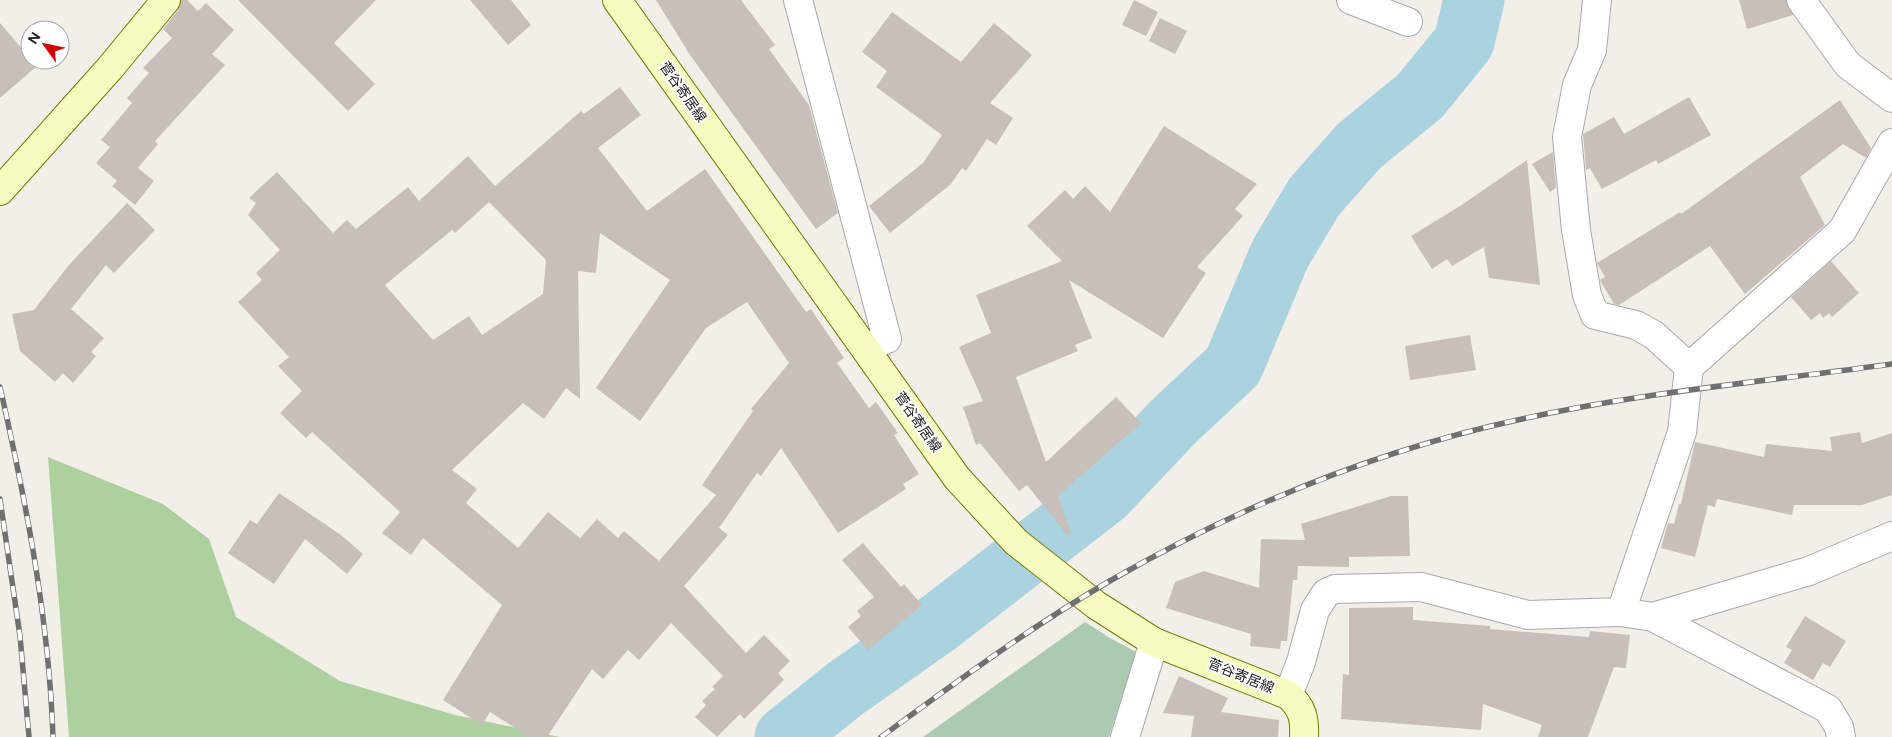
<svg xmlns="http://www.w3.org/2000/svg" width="1892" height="737" viewBox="0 0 1892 737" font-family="Figtree,'Noto Sans JP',sans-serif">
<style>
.forest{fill:#add19e}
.cemetery{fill:#aacbaf}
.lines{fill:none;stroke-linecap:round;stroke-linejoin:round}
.river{stroke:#aad3df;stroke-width:61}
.building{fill:#c7bfb8;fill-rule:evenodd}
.street-casing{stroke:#a9a9a9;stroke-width:30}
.secondary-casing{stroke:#707d05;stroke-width:30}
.street{stroke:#fff;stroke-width:28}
.secondary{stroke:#f7fabf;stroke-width:28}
.rail-casing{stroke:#707070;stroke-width:5.5}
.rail{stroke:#fff;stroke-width:4;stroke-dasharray:11;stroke-linecap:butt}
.labels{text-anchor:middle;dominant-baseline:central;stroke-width:4;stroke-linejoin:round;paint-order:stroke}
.street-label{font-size:14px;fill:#222;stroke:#fff}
</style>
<rect width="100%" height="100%" fill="#f2efe9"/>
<path class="forest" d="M 48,457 L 163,504 L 209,539 L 236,617 L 340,681 L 455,715 L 560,737 L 69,737 Z"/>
<path class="cemetery" d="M 1085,622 L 1110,638 L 1136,652 L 1109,737 L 923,737 Z"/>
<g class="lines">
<path class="river" d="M 785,737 L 845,689 L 940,622 L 1104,495 L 1174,421 L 1233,366 L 1280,254 L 1314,197 L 1359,146 L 1420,96 L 1464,42 L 1474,0"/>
</g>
<path class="building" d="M 181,0 L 187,0 L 198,11 L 206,3 L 234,30 L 212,54 L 225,65 L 155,141 L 158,144 L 138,168 L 154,181 L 135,205 L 112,186 L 117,181 L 96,163 L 110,147 L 101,140 L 132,103 L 127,98 L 149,73 L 143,68 L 172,38 L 163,29 L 178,10 Z
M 238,0 L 376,0 L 334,43 L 375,84 L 348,111 Z
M 470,0 L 511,0 L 531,25 L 508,45 Z
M 656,0 L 741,0 L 775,45 L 769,49 L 809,105 L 838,213 L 816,229 L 690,55 Z
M 1134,0 L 1158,12 L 1146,36 L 1122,25 Z
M 1739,0 L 1786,0 L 1793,15 L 1747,29 Z
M 892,12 L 961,62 L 994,23 L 1032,55 L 990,103 L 1013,118 L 996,145 L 987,139 L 966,171 L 962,168 L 951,184 L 890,233 L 869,206 L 923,163 L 942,135 L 876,87 L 887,71 L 862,52 Z
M 1160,18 L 1187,31 L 1175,54 L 1149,41 Z
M 0,23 L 37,66 L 0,98 Z
M 620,87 L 641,115 L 598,148 L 647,211 L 705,169 L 806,312 L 811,309 L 844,358 L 837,363 L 869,408 L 876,402 L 898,433 L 894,435 L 919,474 L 903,484 L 906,489 L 838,533 L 781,448 L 761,476 L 757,473 L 719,528 L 728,535 L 684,586 L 746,653 L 764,635 L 790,661 L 778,673 L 784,680 L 744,719 L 740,714 L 717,737 L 695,717 L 706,705 L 702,701 L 715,689 L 712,687 L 723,676 L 671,623 L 639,660 L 628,650 L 603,679 L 592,669 L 547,737 L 529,737 L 490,712 L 482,725 L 443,700 L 502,605 L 423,538 L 411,555 L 382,533 L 400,512 L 312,432 L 306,438 L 280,413 L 302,391 L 278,366 L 289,357 L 238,302 L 262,280 L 256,273 L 280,250 L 248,215 L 256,203 L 249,198 L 277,172 L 333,233 L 347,220 L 356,229 L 408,187 L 419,201 L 468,156 L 495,186 L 581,111 L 584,114 ZM 489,202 L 546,260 L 543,294 L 482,335 L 469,316 L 433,340 L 385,285 L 452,230 L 455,233 ZM 600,233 L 670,280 L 596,388 L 640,421 L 706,328 L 747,302 L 789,363 L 751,409 L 753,411 L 702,485 L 716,495 L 659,561 L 624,531 L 618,538 L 597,519 L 580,538 L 548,512 L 518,548 L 466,503 L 477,489 L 452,470 L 523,403 L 544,419 L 566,388 L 580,399 L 578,271 L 596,273 Z
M 1689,97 L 1711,135 L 1658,164 L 1656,160 L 1602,189 L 1590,168 L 1586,170 L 1583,134 L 1614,117 L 1624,134 Z
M 1840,100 L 1871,148 L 1866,158 L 1843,144 L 1800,177 L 1825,225 L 1745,294 L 1710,246 L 1619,305 L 1614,304 L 1601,282 L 1600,280 L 1605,277 L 1597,263 L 1680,212 L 1681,214 Z
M 1164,126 L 1257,184 L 1235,209 L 1243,216 L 1197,267 L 1206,273 L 1163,338 L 1069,280 L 1092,338 L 1075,345 L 1078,351 L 1016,377 L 1046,462 L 1116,397 L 1141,423 L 1058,496 L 1071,534 L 1068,536 L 1027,485 L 1019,491 L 980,443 L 976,445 L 963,407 L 983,401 L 959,347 L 991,333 L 976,295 L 1062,261 L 1027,226 L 1065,190 L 1073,199 L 1085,186 L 1110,212 Z
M 1553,152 L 1556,188 L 1550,192 L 1532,164 Z
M 1527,160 L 1540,285 L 1489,278 L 1484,247 L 1452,266 L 1447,259 L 1432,269 L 1411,236 L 1460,206 Z
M 127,203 L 155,230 L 114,273 L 106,265 L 71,309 L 104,338 L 91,352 L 96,356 L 73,383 L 63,373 L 55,382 L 20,351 L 12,314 L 34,310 L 68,266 Z
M 1831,261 L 1859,293 L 1832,317 L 1829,313 L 1823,318 L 1820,313 L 1811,320 L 1791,297 Z
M 1470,335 L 1476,370 L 1410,380 L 1405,346 Z
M 1860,432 L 1862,443 L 1892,433 L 1892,495 L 1862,505 L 1794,505 L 1792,515 L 1717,499 L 1715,507 L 1708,505 L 1695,557 L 1661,548 L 1668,523 L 1674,524 L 1679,504 L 1681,504 L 1695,442 L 1764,457 L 1766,444 L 1832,451 L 1830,437 Z
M 279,493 L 341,535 L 363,554 L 347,574 L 305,539 L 274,584 L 228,553 L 250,520 L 257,524 Z
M 1391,496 L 1408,496 L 1410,556 L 1349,557 L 1349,567 L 1298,566 L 1297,580 L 1293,580 L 1287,641 L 1281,641 L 1280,649 L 1250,646 L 1251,634 L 1166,608 L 1175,582 L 1204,571 L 1259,588 L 1261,539 L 1305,540 L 1301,524 Z
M 863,543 L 901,587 L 904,584 L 922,605 L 868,650 L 848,627 L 861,616 L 857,611 L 874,597 L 842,560 Z
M 1413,607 L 1413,620 L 1490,626 L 1490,629 L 1589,637 L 1590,631 L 1630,635 L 1626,668 L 1614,667 L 1588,737 L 1538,737 L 1542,725 L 1483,704 L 1481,730 L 1341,719 L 1343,674 L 1349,675 L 1349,608 Z
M 1805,616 L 1846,641 L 1830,667 L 1823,663 L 1813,680 L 1784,663 L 1792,650 L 1786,647 Z
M 1179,676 L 1228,698 L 1221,712 L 1279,720 L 1278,737 L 1191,737 L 1194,716 L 1163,713 Z"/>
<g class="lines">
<defs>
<path id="street" d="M 798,0 L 887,339 L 866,348
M 1351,0 L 1408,22
M 1597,0 L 1592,50 L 1577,85 L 1567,137 L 1576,230 L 1587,295 L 1595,315 L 1636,325 L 1654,335 L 1689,367
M 1801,0 L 1848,65 L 1892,98
M 1621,612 L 1682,432 L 1689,367 L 1842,231 L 1892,143
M 1653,617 L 1809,571 L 1892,536
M 1288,695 L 1301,662 L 1315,610 L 1326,593 L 1335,589 L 1421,587 L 1528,615 L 1621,612 L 1653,617 L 1828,709 L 1839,727 L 1841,737
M 1125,737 L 1154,642"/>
<path id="secondary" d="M 617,0 L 957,478 L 1016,542 L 1096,605 L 1154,642 L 1288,695 C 1302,707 1305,718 1304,737
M 0,191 L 110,68 L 166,0"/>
</defs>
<use href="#street" class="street-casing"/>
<use href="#secondary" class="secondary-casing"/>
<use href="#street" class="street"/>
<use href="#secondary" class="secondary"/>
<defs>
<path id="rail" d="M 0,387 C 26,502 49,619 53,737
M 0,499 L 20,636 L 29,737
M 881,737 C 955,683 1029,628 1108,582 C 1236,508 1377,450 1522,419 C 1643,392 1769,381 1892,364"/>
</defs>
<use href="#rail" class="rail-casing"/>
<use href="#rail" class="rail"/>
</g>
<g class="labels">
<g class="street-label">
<text transform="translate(683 92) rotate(55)">菅谷寄居線</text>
<text transform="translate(918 422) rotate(55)">菅谷寄居線</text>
<text transform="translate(1241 676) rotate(22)">菅谷寄居線</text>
</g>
</g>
<g transform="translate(45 45) rotate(303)"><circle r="24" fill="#ffffff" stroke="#a7a7a7"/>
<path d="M0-4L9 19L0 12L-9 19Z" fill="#d40000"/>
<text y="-8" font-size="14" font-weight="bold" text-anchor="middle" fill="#222222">N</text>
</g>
</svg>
